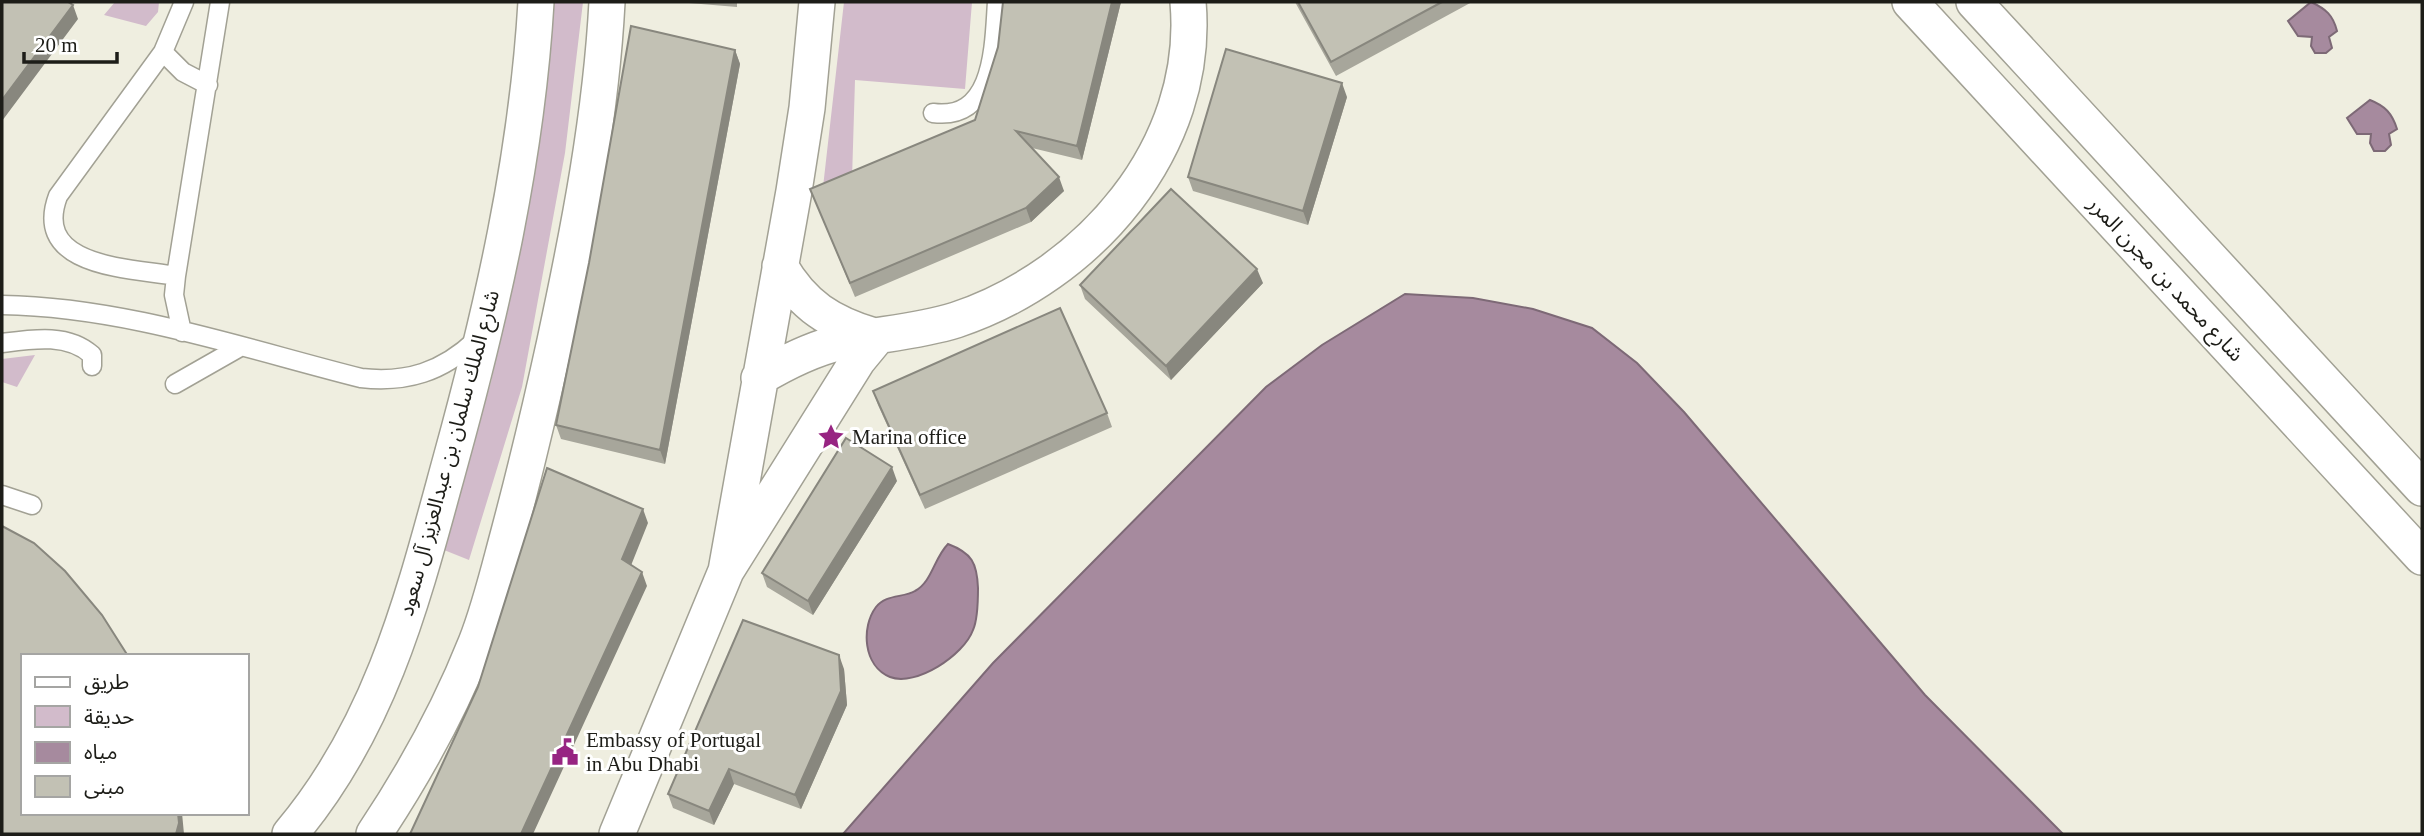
<svg xmlns="http://www.w3.org/2000/svg" width="2424" height="836" viewBox="0 0 2424 836" font-family="'Times New Roman','Noto Sans Arabic',serif">
<style>
.green{fill:#d2bbcb}
.water{fill:#a68a9e;stroke:#7d6976;stroke-width:2}
.lines{fill:none;stroke-linecap:round;stroke-linejoin:round}
.service-casing{stroke:#a2a194;stroke-width:21}
.minor-casing{stroke:#a2a194;stroke-width:38}
.service{stroke:#fff;stroke-width:18}
.minor{stroke:#fff;stroke-width:35}
.wall{fill:#a7a69b}
.shaded-wall{fill:#88877e}
.building{fill:#c2c1b4;stroke:#88877e;stroke-width:2}
.labels{text-anchor:middle;dominant-baseline:central;stroke-width:6;stroke-linejoin:round;paint-order:stroke}
.street-label{font-size:21px;fill:#1d1d18;stroke:#fff}
.poi-label{font-size:21px;fill:#1d1d18;stroke:#fff;text-anchor:start}
</style>
<rect width="100%" height="100%" fill="#efeee0"/>
<path class="green" d="M 115,2 L 159,2 L 158,12 L 146,26 L 104,15 Z
M 547,2 L 583,2 L 565,153 L 522,387 L 469,560 L 439,548 L 491,382 L 514,275 Z
M 844,2 L 972,2 L 965,89 L 855,80 L 852,179 L 823,187 Z
M 35,355 L 17,387 L 2,382 L 2,359 Z"/>
<path class="water" d="M 2311,2 C 2326,9 2333,15 2337,31 L 2329,37 L 2332,48 L 2326,53 L 2315,53 L 2311,46 L 2312,37 L 2298,36 L 2288,21 Z
M 2370,100 C 2385,106 2392,113 2397,129 L 2389,134 L 2391,145 L 2385,151 L 2374,151 L 2370,143 L 2371,134 L 2357,134 L 2347,118 Z
M 1405,294 L 1473,298 L 1533,309 L 1592,328 L 1637,363 L 1684,412 L 1925,695 L 2063,834 L 843,834 L 993,663 L 1266,387 L 1322,345 Z
M 948,544 C 972,553 977,563 978,588 C 978,600 978,619 973,630 C 964,655 916,687 890,677 C 863,666 861,627 876,607 C 886,594 903,598 915,591 C 932,582 934,558 948,544 Z"/>
<g class="lines">
<defs>
<path id="service" d="M 163,52 L 183,72 L 208,85
M 933,113 C 995,121 994,45 997,2
M 176,276 C 131,268 31,268 58,196 L 163,52 L 184,2
M 2,305 C 125,307 242,348 361,378 C 407,383 442,372 476,340
M 182,332 L 174,295 L 176,276 L 220,2
M 2,343 C 32,339 68,333 92,355 L 92,366
M 175,384 L 240,347
M 2,495 L 32,505"/>
<path id="minor" d="M 1910,2 L 2422,557
M 1974,2 L 2422,488
M 780,266 C 803,306 831,323 874,336
M 759,378 C 784,363 812,349 841,342 C 879,334 918,332 956,320 C 1088,276 1201,148 1188,2
M 726,571 L 794,191 L 807,108 L 817,2
M 290,834 C 383,724 414,594 451,459 C 492,310 527,157 536,2
M 374,834 C 414,774 449,711 476,643 C 490,608 499,569 509,532 C 526,468 541,405 555,341 C 579,229 601,116 607,2
M 617,834 L 726,571 L 858,360 L 877,337"/>
</defs>
<use href="#service" class="service-casing"/>
<use href="#minor" class="minor-casing"/>
<use href="#service" class="service"/>
<use href="#minor" class="minor"/>
</g>
<path class="wall" d="M 677,2 L 737,2 L 737,7 Z
M 1121,2 L 1082,160 L 1032,148 L 1064,191 L 1031,222 L 855,297 L 810,189 L 975,120 Z
M 1295,2 L 1472,2 L 1336,76 Z
M 735,50 L 740,64 L 665,464 L 561,439 L 556,425 Z
M 1347,97 L 1308,225 L 1193,191 L 1188,177 Z
M 1263,283 L 1171,380 L 1085,299 L 1080,285 Z
M 873,391 L 1107,413 L 1112,427 L 925,509 L 878,405 Z
M 897,481 L 813,615 L 767,587 L 762,573 Z
M 844,669 L 847,705 L 801,809 L 734,784 L 714,825 L 673,808 L 668,794 Z"/>
<path class="shaded-wall" d="M 1112,2 L 1121,2 L 1082,160 L 1077,146 Z
M 73,5 L 78,19 L 2,121 L 2,100 Z
M 735,50 L 740,64 L 665,464 L 660,450 Z
M 1342,83 L 1347,97 L 1308,225 L 1303,211 Z
M 1059,177 L 1064,191 L 1031,222 L 1026,208 Z
M 1257,269 L 1263,283 L 1171,380 L 1166,366 Z
M 892,467 L 897,481 L 813,615 L 808,601 Z
M 643,509 L 648,523 L 628,573 L 622,559 Z
M 642,572 L 647,586 L 533,834 L 521,834 Z
M 839,655 L 844,669 L 847,705 L 801,809 L 795,795 Z
M 729,769 L 734,784 L 714,825 L 709,811 Z
M 178,813 L 182,813 L 184,834 L 176,834 Z"/>
<path class="building" d="M 2,2 L 68,2 L 73,5 L 2,100 Z
M 1003,2 L 1112,2 L 1077,146 L 1016,131 L 1059,177 L 1026,208 L 850,283 L 810,189 L 975,120 L 998,47 Z
M 1298,2 L 1442,2 L 1331,62 Z
M 631,26 L 735,50 L 660,450 L 556,425 L 589,263 Z
M 1226,49 L 1342,83 L 1303,211 L 1188,177 Z
M 1171,189 L 1257,269 L 1166,366 L 1080,285 Z
M 1060,308 L 1107,413 L 920,495 L 873,391 Z
M 846,438 L 892,467 L 808,601 L 762,573 Z
M 547,468 L 643,509 L 622,559 L 642,572 L 521,834 L 410,834 L 478,687 Z
M 2,526 L 34,543 L 65,571 L 102,615 L 128,656 L 23,656 L 23,813 L 178,813 L 179,823 L 176,834 L 2,834 Z
M 743,620 L 839,655 L 841,691 L 795,795 L 729,769 L 709,811 L 668,794 Z"/>
<defs>
<symbol id="sight-bare" viewBox="-9 -9 18 18"><path d="M0-6L1.8-2.2L6-1.7L2.9 1.2L3.7 5.4L0 3.3L-3.7 5.4L-2.9 1.2L-6-1.7L-1.8-2.2Z" fill="#972482" stroke="#fff" stroke-width="2.5" paint-order="stroke"/></symbol>
<symbol id="civic-bare" viewBox="-9 -9 18 18"><path d="M-.6-6.5H3V-4.5H.6V-3L4-1V1h2V6H-6V1h2V-1L-.6-3ZM-1.2 2.5V6h2.4V2.5Z" fill="#972482" stroke="#fff" stroke-width="2.5" paint-order="stroke"/></symbol>
</defs>
<g fill-rule="evenodd">
<use href="#sight-bare" x="812" y="418" width="38" height="38"/>
<use href="#civic-bare" x="546" y="733" width="38" height="38"/>
</g>
<g class="labels">
<g class="street-label">
<text transform="translate(2166 279) rotate(47)">شارع محمد بن مجرن المرر</text>
<text transform="translate(449 453) rotate(-75)">شارع الملك سلمان بن عبدالعزيز آل سعود</text>
</g>
<g class="poi-label">
<text x="852" y="437">Marina office</text>
<text x="586" y="740">Embassy of Portugal<tspan x="586" dy="24">in Abu Dhabi</tspan></text>
</g>
</g>
<rect width="2424" height="836" fill="none" stroke="#1d1d18" stroke-width="7"/>
<rect x="21" y="654" width="228" height="161" fill="#ffffff" stroke="#a5a5a3" stroke-width="2"/>
<rect x="35" y="677" width="35" height="10" fill="#ffffff" stroke="#a5a5a3" stroke-width="2"/>
<text x="84" y="689" font-size="21" fill="#1d1d18">طريق</text>
<rect x="35" y="706" width="35" height="21" fill="#d2bbcb" stroke="#a5a5a3" stroke-width="2"/>
<text x="84" y="724" font-size="21" fill="#1d1d18">حديقة</text>
<rect x="35" y="742" width="35" height="21" fill="#a68a9e" stroke="#a5a5a3" stroke-width="2"/>
<text x="84" y="759" font-size="21" fill="#1d1d18">مياه</text>
<rect x="35" y="776" width="35" height="21" fill="#c2c1b4" stroke="#a5a5a3" stroke-width="2"/>
<text x="84" y="794" font-size="21" fill="#1d1d18">مبنى</text>
<path d="M24 52v10h93v-10" fill="none" stroke="#1d1d18" stroke-width="3.5"/>
<text x="35" y="52" font-size="21" fill="#1d1d18" stroke="#ffffff" stroke-width="5" paint-order="stroke">20 m</text>
</svg>
